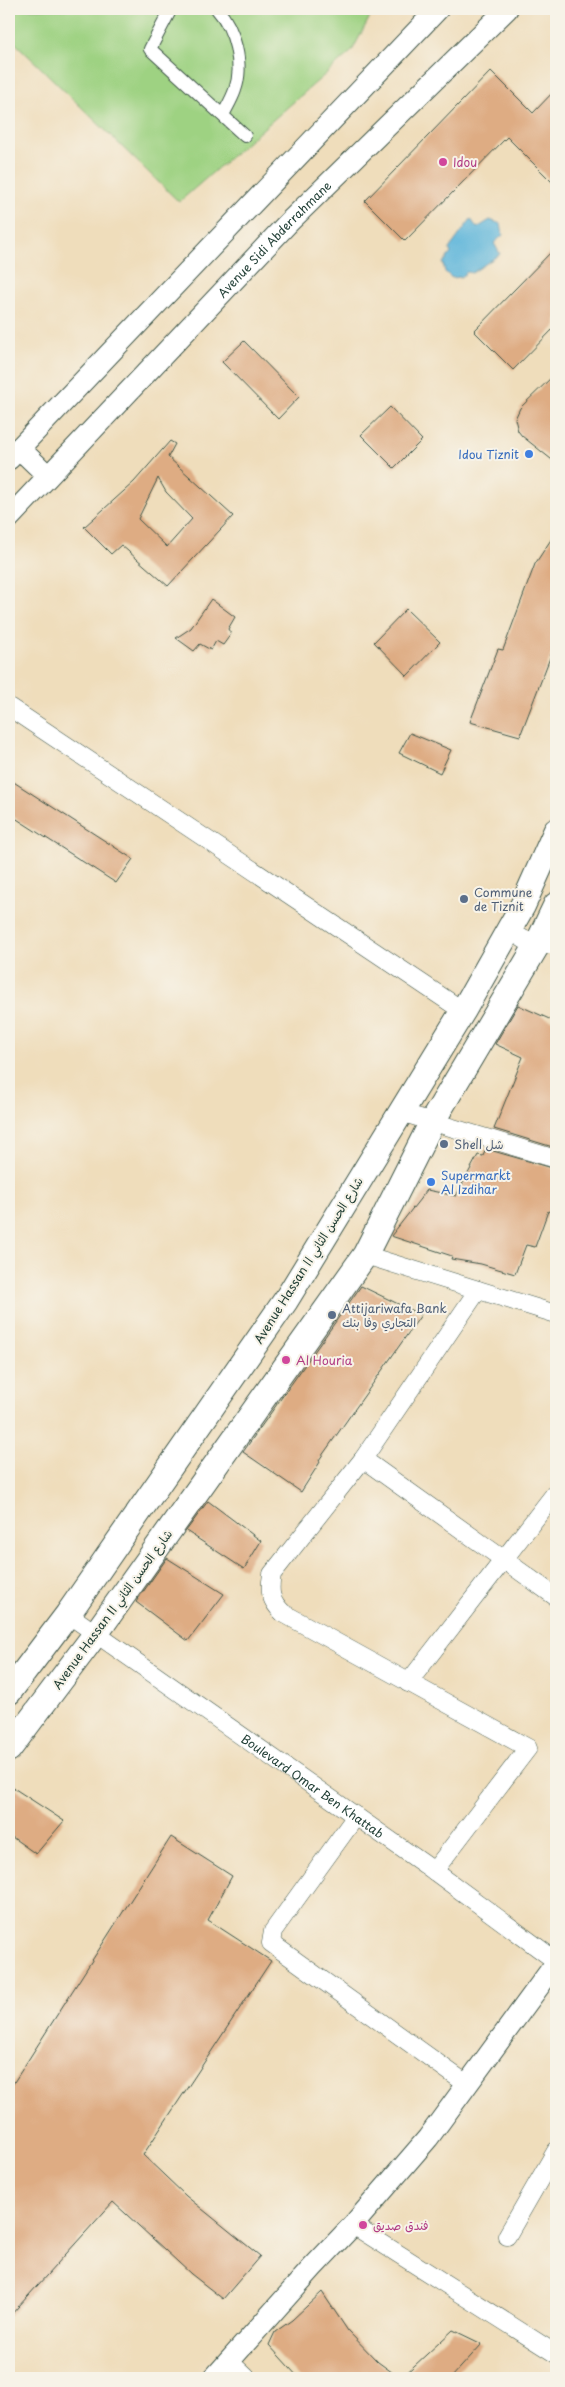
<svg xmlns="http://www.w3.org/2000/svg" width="565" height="2387" viewBox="0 0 565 2387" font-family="'Playpen Sans','Playpen Sans Arabic',sans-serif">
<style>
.green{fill:#9ed282;stroke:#5e885b}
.water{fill:#5db5da;stroke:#3e7987}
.building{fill:#deac83;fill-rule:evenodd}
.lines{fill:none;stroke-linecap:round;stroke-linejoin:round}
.pedestrian-casing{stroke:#3e5548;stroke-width:14}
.minor-casing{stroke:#3e5548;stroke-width:19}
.tertiary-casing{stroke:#3e5548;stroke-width:23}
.secondary-casing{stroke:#3e5548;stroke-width:27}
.pedestrian{stroke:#fff;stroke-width:12}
.minor{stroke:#fff;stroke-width:18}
.tertiary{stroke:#fff;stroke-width:21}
.secondary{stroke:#fff;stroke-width:25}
.hotel-dot{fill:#d1479c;stroke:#f7f3e8;stroke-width:2}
.shop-dot{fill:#3f7fe0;stroke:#f7f3e8;stroke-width:2}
.service-dot{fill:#5c6f8a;stroke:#f7f3e8;stroke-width:2}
.labels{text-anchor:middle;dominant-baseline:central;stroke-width:4;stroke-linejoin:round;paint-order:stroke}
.hotel-label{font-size:12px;fill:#b23c85;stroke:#f7f3e8;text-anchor:start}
.street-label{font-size:12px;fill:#1f3d34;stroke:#f7f3e8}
.shop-label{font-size:12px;fill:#366cbe;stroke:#f7f3e8;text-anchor:end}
.service-label{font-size:12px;fill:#4e5e75;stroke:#f7f3e8;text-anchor:start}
</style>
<rect width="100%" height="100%" fill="#f7f3e8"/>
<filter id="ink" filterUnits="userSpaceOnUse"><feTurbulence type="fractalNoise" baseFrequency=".02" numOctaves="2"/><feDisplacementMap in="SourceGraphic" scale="10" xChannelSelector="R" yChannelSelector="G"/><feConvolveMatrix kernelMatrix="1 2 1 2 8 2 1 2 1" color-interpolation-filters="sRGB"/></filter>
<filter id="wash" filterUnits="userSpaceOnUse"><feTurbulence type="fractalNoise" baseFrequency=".0096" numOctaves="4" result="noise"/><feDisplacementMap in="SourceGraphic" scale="20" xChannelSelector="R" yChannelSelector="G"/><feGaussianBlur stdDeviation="1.12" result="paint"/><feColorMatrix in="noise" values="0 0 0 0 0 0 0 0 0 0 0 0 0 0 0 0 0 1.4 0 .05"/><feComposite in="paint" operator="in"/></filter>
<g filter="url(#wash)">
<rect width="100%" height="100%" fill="#efddbb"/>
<path class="green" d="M 9,9 L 374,9 L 352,51 L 179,202 L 9,37 Z"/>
<path class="water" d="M 471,219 L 477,228 L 490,220 L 501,224 L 503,235 L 494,243 L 500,254 L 472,273 L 467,272 L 461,277 L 452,278 L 445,272 L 443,263 L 451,253 L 449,249 Z"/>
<g id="blocks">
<path class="building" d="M 491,71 L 533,113 L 556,89 L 556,186 L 507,137 L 405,241 L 365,201 Z
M 556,247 L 556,326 L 513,370 L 474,331 Z
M 244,341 L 299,397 L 278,419 L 222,362 Z
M 556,373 L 556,463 L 522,436 L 518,431 L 515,419 L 520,408 Z
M 390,407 L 422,440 L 394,468 L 361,435 Z
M 170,441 L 175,444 L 168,457 L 233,516 L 168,586 L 121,545 L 111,554 L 84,527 L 134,482 ZM 158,478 L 166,492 L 192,519 L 167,547 L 138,519 Z
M 556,532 L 556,642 L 520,736 L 470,722 L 498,649 L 503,650 L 535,564 Z
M 211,599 L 235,617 L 228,629 L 231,634 L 223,645 L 216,641 L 211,650 L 200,644 L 194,651 L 176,638 L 191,628 Z
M 406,609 L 440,642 L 407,676 L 374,642 Z
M 410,733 L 451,750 L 440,773 L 399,753 Z
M 9,779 L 133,859 L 116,883 L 9,814 Z
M 518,1005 L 556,1022 L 556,1148 L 494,1129 L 523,1057 L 495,1044 Z
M 486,1149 L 556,1169 L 556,1214 L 548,1211 L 535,1247 L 526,1245 L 515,1274 L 481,1264 L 451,1259 L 452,1256 L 391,1236 L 427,1190 L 456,1196 L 478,1155 L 483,1156 Z
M 361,1286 L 421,1315 L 319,1460 L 320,1462 L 301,1492 L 243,1452 Z
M 208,1501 L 261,1541 L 244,1569 L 186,1531 Z
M 167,1558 L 224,1594 L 188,1641 L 136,1602 Z
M 9,1785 L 64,1821 L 36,1854 L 9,1835 Z
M 171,1837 L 232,1876 L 208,1920 L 271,1961 L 143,2155 L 186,2196 L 260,2256 L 223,2299 L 191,2274 L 113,2202 L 9,2317 L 9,2090 Z
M 322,2292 L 348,2331 L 378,2362 L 400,2378 L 299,2378 L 269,2345 L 275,2332 L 292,2320 Z
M 453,2330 L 482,2344 L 451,2378 L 401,2378 Z"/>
</g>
</g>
<g filter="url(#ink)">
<use href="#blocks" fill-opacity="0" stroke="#3e5548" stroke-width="1"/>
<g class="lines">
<defs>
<path id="pedestrian" d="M 171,9 L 150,49 L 245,136
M 217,9 C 235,29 244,65 235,90 C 232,99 227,107 223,115"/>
<g id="minor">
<path d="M 9,707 L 463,1011"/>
<path d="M 509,930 L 536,947 L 556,943"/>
<path d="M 400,1112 L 556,1159"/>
<path d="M 365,1255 L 556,1314"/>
<path d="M 363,1459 L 556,1597"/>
<path id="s1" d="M 68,1614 L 434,1871 L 556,1961"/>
<path d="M 408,1683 L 556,1492"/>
<path d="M 356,1816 L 273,1931 L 271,1943 L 468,2085"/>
<path d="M 434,1871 L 528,1748 L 283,1613 C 270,1600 269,1592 272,1574 L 363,1459 L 478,1290"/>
<path d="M 353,2225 L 556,2354"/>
<path d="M 507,2236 L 556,2151"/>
<path d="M 230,2362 L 247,2378"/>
</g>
<g id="tertiary">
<path d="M 19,448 L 48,476"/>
<path d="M 9,459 L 438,9"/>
<path id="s2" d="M 9,518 L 289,222 L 507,9"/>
<path d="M 214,2378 L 313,2267 L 353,2225 L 428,2138 L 556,1963"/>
</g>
<path id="secondary" d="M 9,1692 L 68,1614 L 286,1300 L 463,1011 L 523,905 L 556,831
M 9,1749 L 97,1632 L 365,1255 L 432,1122 L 536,947 L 556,905"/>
</defs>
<use href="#pedestrian" class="pedestrian-casing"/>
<use href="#minor" class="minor-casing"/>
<use href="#tertiary" class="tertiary-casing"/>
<use href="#secondary" class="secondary-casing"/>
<use href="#pedestrian" class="pedestrian"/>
<use href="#minor" class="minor"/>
<use href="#tertiary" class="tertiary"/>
<use href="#secondary" class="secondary"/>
</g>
</g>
<g class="hotel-dot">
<circle cx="443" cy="162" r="5"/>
<circle cx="286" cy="1360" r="5"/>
<circle cx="363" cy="2225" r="5"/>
</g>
<g class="shop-dot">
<circle cx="529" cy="454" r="5"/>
<circle cx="431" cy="1182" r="5"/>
</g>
<g class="service-dot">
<circle cx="464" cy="899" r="5"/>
<circle cx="444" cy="1144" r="5"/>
<circle cx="332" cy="1315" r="5"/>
</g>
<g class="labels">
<g class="hotel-label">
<text x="453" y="162">Idou</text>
<text x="296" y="1360">Al Houria</text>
<text x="373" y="2225">فندق صديق</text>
</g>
<g class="street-label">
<text stroke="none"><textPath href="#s2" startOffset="385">Avenue Sidi Abderrahmane</textPath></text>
<text transform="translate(308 1260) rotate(-58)">Avenue Hassan II شارع الحسن الثاني</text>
<text transform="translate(112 1609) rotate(-54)">Avenue Hassan II شارع الحسن الثاني</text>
<text stroke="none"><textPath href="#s1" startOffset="299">Boulevard Omar Ben Khattab</textPath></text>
</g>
<g class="shop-label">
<text x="519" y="454">Idou Tiznit</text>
<text x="441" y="1175" text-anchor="start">Supermarkt<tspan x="441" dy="14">Al Izdihar</tspan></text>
</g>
<g class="service-label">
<text x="474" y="892">Commune<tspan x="474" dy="14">de Tiznit</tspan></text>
<text x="454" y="1144">Shell شل</text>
<text x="342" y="1308">Attijariwafa Bank<tspan x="342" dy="14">التجاري وفا بنك</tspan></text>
</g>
</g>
<rect width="565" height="2387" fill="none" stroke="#f7f3e8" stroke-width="30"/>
</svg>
